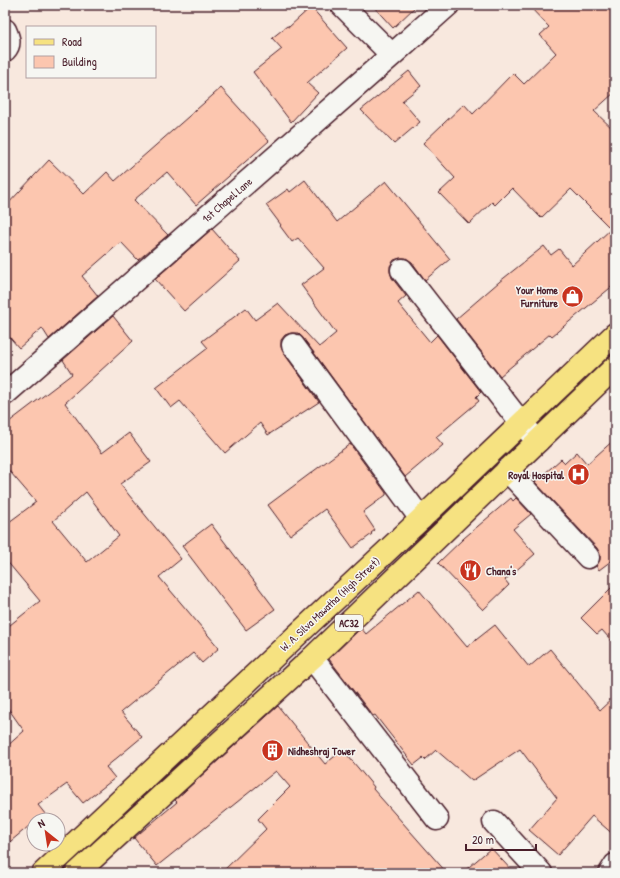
<svg xmlns="http://www.w3.org/2000/svg" width="620" height="878" viewBox="0 0 620 878" font-family="'Patrick Hand',sans-serif">
<style>
.building{fill:#fcc6af;stroke:#4a1f2b;fill-rule:evenodd}
.lines{fill:none;stroke-linecap:round;stroke-linejoin:round}
.minor-casing{stroke:#4a1f2b;stroke-width:25}
.primary-casing{stroke:#4a1f2b;stroke-width:25}
.minor{stroke:#f6f6f2;stroke-width:22}
.primary{stroke:#f6e281;stroke-width:22}
.labels{text-anchor:middle;dominant-baseline:central;stroke-width:3;stroke-linejoin:round;paint-order:stroke}
.shield{fill:#f6f6f2;stroke:#7e6067;stroke-width:1}
.shield-label{font-size:10px;font-weight:bold;fill:#4a1f2b}
.street-label{font-size:11px;fill:#4a1f2b;stroke:#f6f6f2}
.poi-label{font-size:11px;font-weight:bold;fill:#4a1f2b;stroke:#f6f6f2;text-anchor:end}
</style>
<rect width="100%" height="100%" fill="#f8e8de"/>
<filter id="ink" filterUnits="userSpaceOnUse"><feTurbulence type="fractalNoise" baseFrequency=".025" numOctaves="2"/><feDisplacementMap in="SourceGraphic" scale="8" xChannelSelector="R" yChannelSelector="G"/><feConvolveMatrix kernelMatrix="1 2 1 2 8 2 1 2 1" color-interpolation-filters="sRGB"/></filter>
<g filter="url(#ink)">
<path class="building" d="M 372,5 L 417,5 L 393,28 Z
M 528,5 L 615,5 L 615,92 L 594,111 L 615,131 L 615,284 L 552,336 L 550,334 L 500,376 L 456,319 L 499,282 L 544,246 L 551,255 L 559,249 L 572,265 L 611,229 L 571,189 L 541,218 L 512,188 L 495,205 L 492,202 L 469,224 L 439,193 L 455,178 L 423,143 L 464,104 L 473,114 L 513,73 L 524,84 L 556,53 L 540,35 L 549,27 Z
M 311,7 L 347,48 L 307,83 L 318,93 L 291,122 L 253,72 L 282,49 L 272,38 L 287,26 L 289,27 Z
M 409,71 L 421,86 L 402,101 L 420,122 L 394,144 L 361,110 Z
M 221,88 L 269,141 L 196,205 L 167,172 L 134,200 L 168,235 L 138,260 L 121,242 L 82,276 L 98,296 L 49,339 L 42,328 L 19,348 L 5,332 L 5,207 L 49,160 L 84,194 L 107,172 L 115,181 Z
M 305,180 L 337,222 L 386,181 L 450,259 L 425,280 L 412,262 L 406,258 L 400,258 L 394,260 L 390,266 L 390,272 L 392,278 L 406,296 L 398,303 L 430,342 L 437,335 L 481,392 L 476,397 L 479,401 L 436,437 L 443,445 L 405,477 L 303,338 L 298,333 L 291,333 L 285,335 L 281,340 L 281,347 L 283,352 L 319,402 L 268,435 L 260,423 L 225,453 L 180,401 L 171,408 L 156,388 L 208,348 L 202,341 L 246,308 L 255,320 L 278,303 L 319,347 L 336,333 L 301,285 L 324,268 L 298,238 L 292,242 L 280,226 L 281,225 L 266,205 L 288,189 L 290,192 Z
M 212,229 L 240,261 L 184,311 L 155,279 Z
M 113,316 L 133,341 L 65,403 L 102,453 L 129,433 L 151,462 L 120,484 L 181,559 L 159,577 L 219,648 L 202,663 L 193,653 L 121,712 L 142,737 L 106,767 L 115,778 L 83,803 L 67,784 L 38,805 L 46,815 L 40,820 L 34,820 L 34,825 L 31,828 L 29,826 L 5,846 L 5,748 L 24,731 L 5,704 L 5,629 L 40,601 L 5,559 L 5,525 L 36,502 L 5,466 L 5,425 L 72,374 L 63,360 ZM 86,492 L 119,536 L 87,562 L 53,521 Z
M 615,439 L 615,558 L 599,570 L 596,566 L 600,560 L 600,554 L 597,548 L 535,482 L 561,459 L 565,463 L 577,452 L 587,464 Z
M 350,444 L 386,493 L 386,495 L 363,512 L 375,530 L 371,533 L 372,534 L 353,548 L 325,509 L 290,535 L 268,505 Z
M 511,498 L 513,501 L 516,498 L 531,514 L 513,529 L 535,554 L 505,580 L 509,585 L 483,610 L 438,563 L 464,538 Z
M 211,524 L 275,609 L 246,630 L 182,546 Z
M 615,584 L 615,645 L 602,630 L 597,634 L 581,618 Z
M 419,590 L 467,647 L 495,625 L 529,667 L 550,649 L 600,710 L 615,696 L 615,836 L 592,816 L 558,855 L 529,830 L 557,798 L 520,749 L 472,781 L 436,750 L 425,760 L 423,758 L 414,765 L 375,715 L 373,716 L 329,659 L 361,628 L 366,634 Z
M 278,706 L 325,764 L 343,750 L 374,787 L 373,789 L 447,873 L 221,873 L 266,829 L 258,819 L 290,787 L 276,771 L 157,866 L 134,838 L 177,802 L 175,800 Z
M 491,848 L 514,873 L 462,873 Z"/>
<g class="lines">
<defs>
<path id="minor" d="M 342,5 L 392,55
M 5,30 C 8,37 11,44 5,50
M 402,270 L 521,423 L 538,441
M 293,345 L 421,519
M 5,394 L 392,55 L 448,5
M 507,470 L 588,557
M 312,658 L 437,819
M 494,822 L 541,873
M 610,873 L 615,865"/>
<path id="primary" d="M 43,873 L 421,519 L 615,334
M 77,873 L 312,658 L 615,367"/>
</defs>
<use href="#minor" class="minor-casing"/>
<use href="#primary" class="primary-casing"/>
<use href="#minor" class="minor"/>
<use href="#primary" class="primary"/>
</g>
</g>
<defs>
<symbol id="shop-disc" viewBox="-11 -11 22 22"><circle r="9.5" fill="#c8321e" stroke="#f6f6f2"/><path d="M-5-2.5h2.3a2.7 3.5 0 0 1 5.4 0H5L5.5 6h-11ZM-1.5-2.5h3a1.5 2.3 0 0 0-3 0Z" fill="#fff"/></symbol>
<symbol id="hospital-disc" viewBox="-11 -11 22 22"><circle r="9.5" fill="#c8321e" stroke="#f6f6f2"/><path d="M-5-5h3v3.5h4V-5h3V5h-3V1.5h-4V5h-3Z" fill="#fff"/></symbol>
<symbol id="restaurant-disc" viewBox="-11 -11 22 22"><circle r="9.5" fill="#c8321e" stroke="#f6f6f2"/><path d="M-5-6h1v4h1v-4h1v4h1v-4h1v5L-1.5 .5V6h-2V.5L-5-1ZM5-6V6H3V1.5H1.5Q1.5-4 5-6Z" fill="#fff"/></symbol>
<symbol id="building-disc" viewBox="-11 -11 22 22"><circle r="9.5" fill="#c8321e" stroke="#f6f6f2"/><path d="M-4-6H4V6H1V3H-1V6H-4ZM-2.5-4.3h1.7v1.8h-1.7ZM.8-4.3h1.7v1.8H.8ZM-2.5-1h1.7V.8h-1.7ZM.8-1h1.7V.8H.8Z" fill="#fff"/></symbol>
</defs>
<g fill-rule="evenodd">
<use href="#shop-disc" x="560" y="284" width="25" height="25"/>
<use href="#hospital-disc" x="566" y="462" width="25" height="25"/>
<use href="#restaurant-disc" x="458" y="558" width="25" height="25"/>
<use href="#building-disc" x="260" y="738" width="25" height="25"/>
</g>
<g class="labels">
<rect class="shield" x="335" y="615" width="28" height="16" rx="3"/>
<g class="shield-label">
<text x="349" y="623">AC32</text>
</g>
<g class="street-label">
<text transform="translate(227 200) rotate(-41)">1st Chapel Lane</text>
<text transform="translate(330 604) rotate(-43)">W. A. Silva Mawatha (High Street)</text>
</g>
<g class="poi-label">
<text x="558" y="290">Your Home<tspan x="558" dy="13">Furniture</tspan></text>
<text x="564" y="475">Royal Hospital</text>
<text x="486" y="571" text-anchor="start">Chana's</text>
<text x="288" y="751" text-anchor="start">Nidheshraj Tower</text>
</g>
</g>
<rect width="620" height="878" fill="none" stroke="#f6f6f2" stroke-width="20"/>
<rect x="10" y="10" width="600" height="858" fill="none" stroke="#4a1f2b" stroke-width="1.5" filter="url(#ink)"/>
<rect x="26" y="26" width="130" height="52" fill="#f6f6f2" stroke="#b1a0a2"/>
<rect x="34" y="39" width="20" height="6" fill="#f6e281" stroke="#b1a0a2"/>
<text x="62" y="46" font-size="12" fill="#4a1f2b">Road</text>
<rect x="34" y="56" width="20" height="12" fill="#fcc6af" stroke="#b1a0a2"/>
<text x="62" y="66" font-size="12" fill="#4a1f2b">Building</text>
<g transform="translate(46 832) rotate(330)"><circle r="19" fill="#f6f6f2" stroke="#b1a0a2"/>
<path d="M0-3L7 15L0 10L-7 15Z" fill="#c8321e"/>
<text y="-6" font-size="11" font-weight="bold" text-anchor="middle" fill="#4a1f2b">N</text>
</g>
<path d="M466 844v6h70v-6" fill="none" stroke="#4a1f2b" stroke-width="2"/>
<text x="472" y="844" font-size="12" fill="#4a1f2b" stroke="#f6f6f2" stroke-width="3" paint-order="stroke">20 m</text>
</svg>
